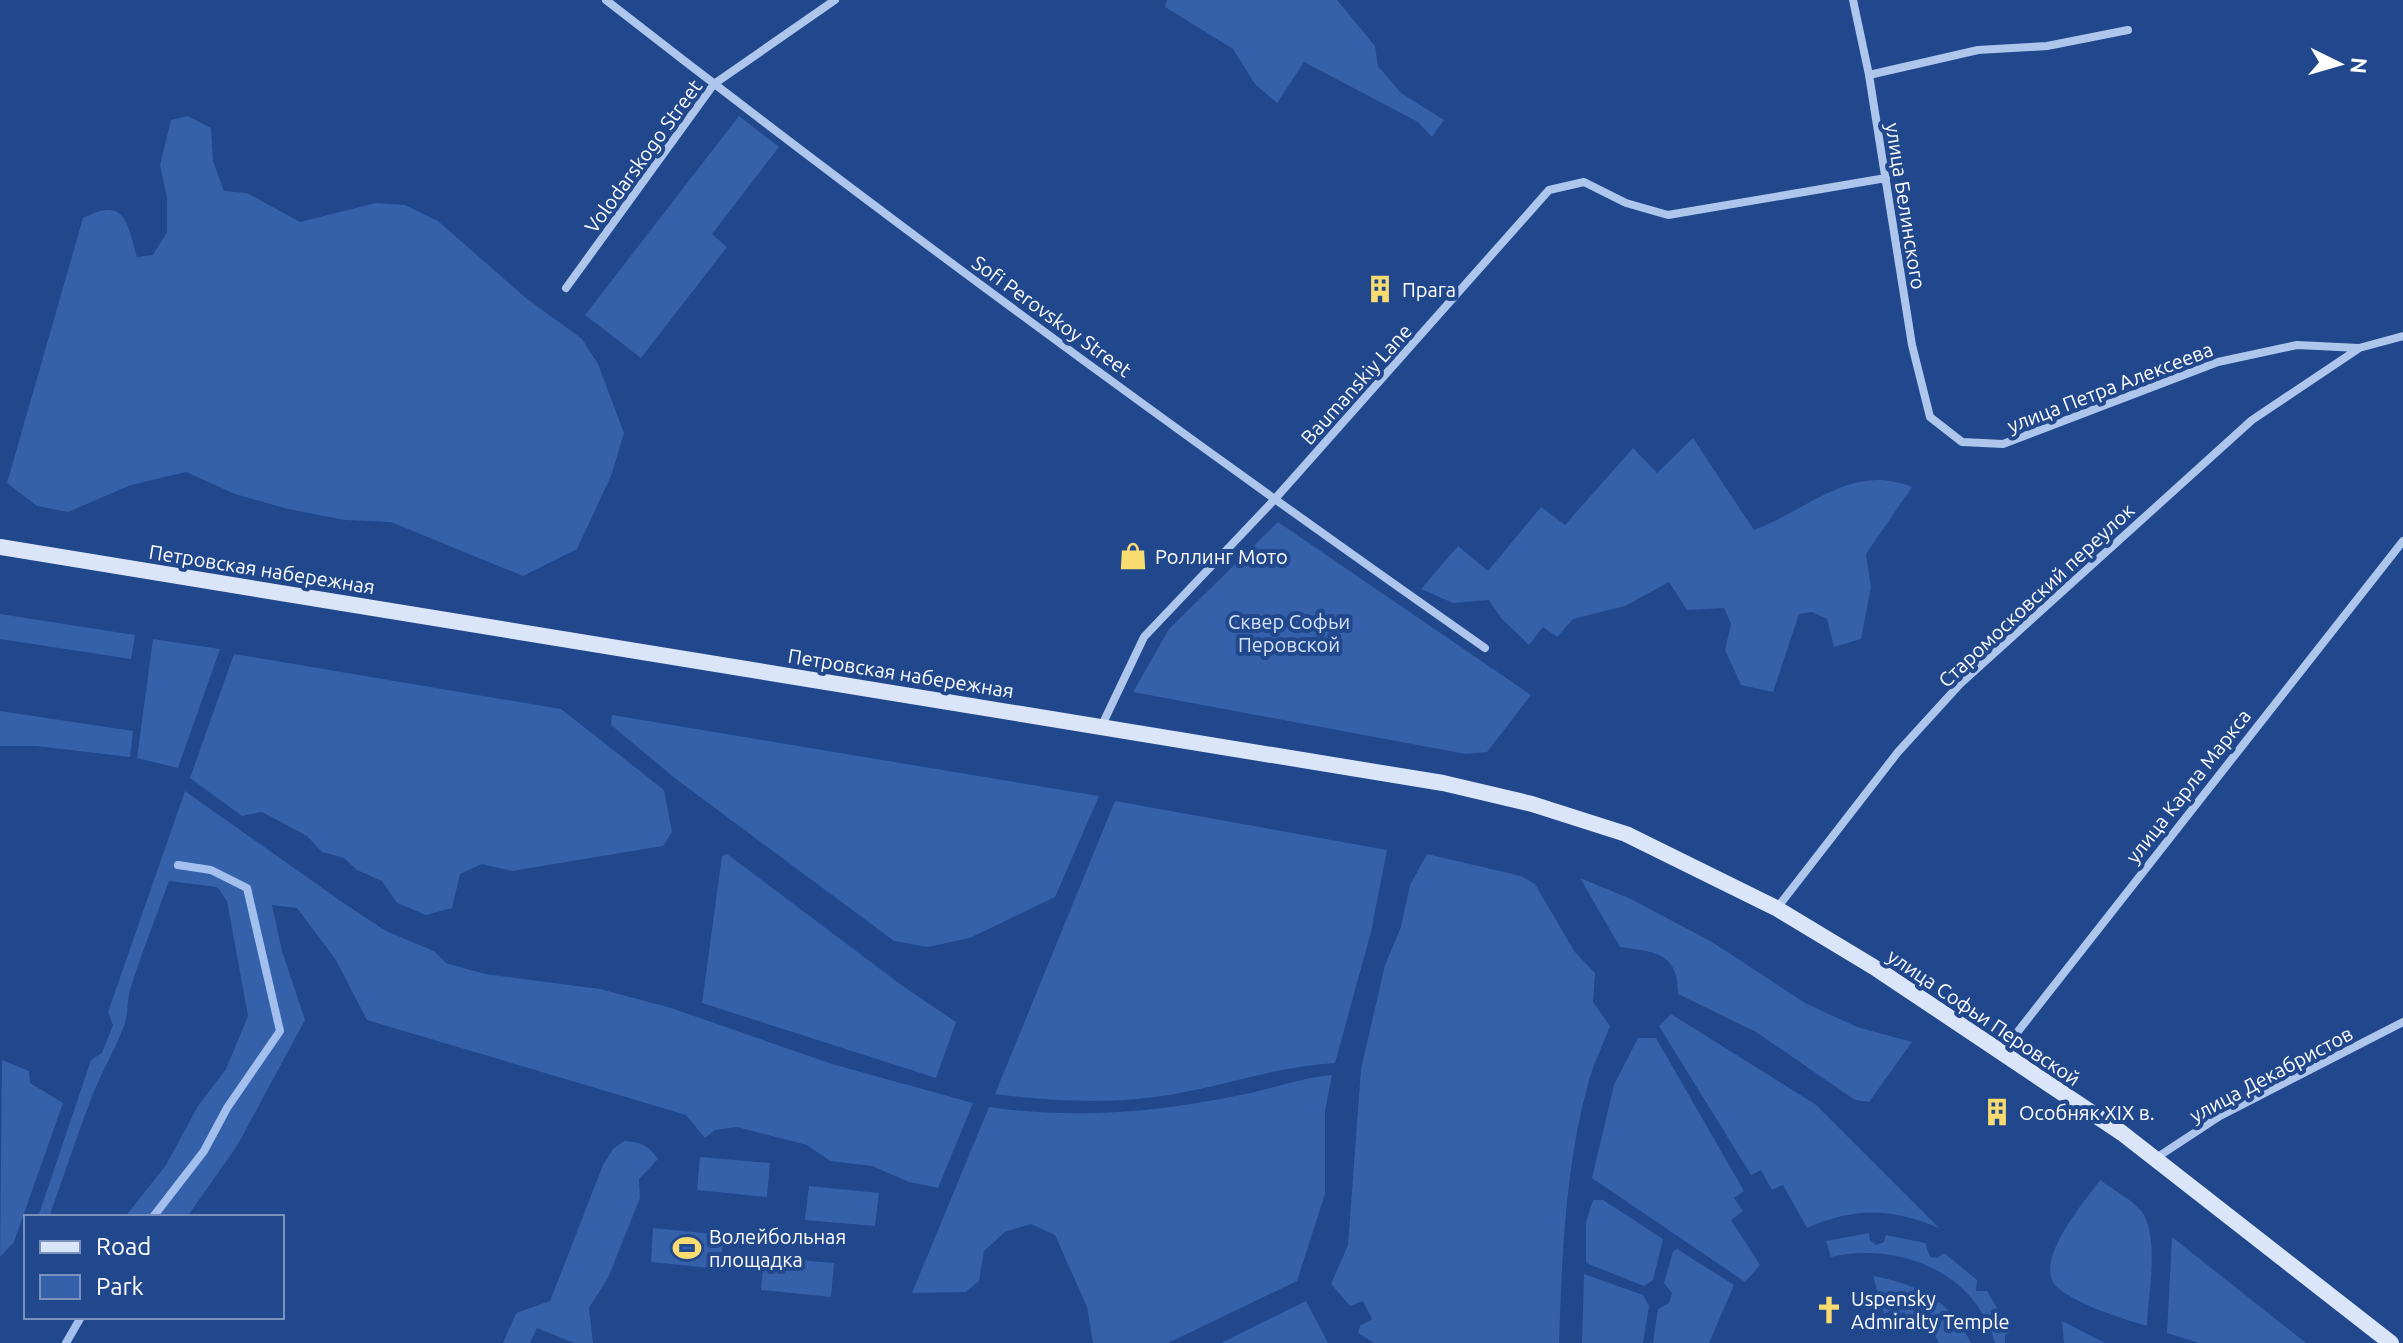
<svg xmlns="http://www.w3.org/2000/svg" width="2403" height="1343" viewBox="0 0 2403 1343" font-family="Ubuntu,sans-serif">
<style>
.green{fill:#3560aa}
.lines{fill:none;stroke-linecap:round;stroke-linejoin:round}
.stream{stroke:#a3bfed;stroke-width:8}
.street{stroke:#afc6ec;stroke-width:8}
.secondary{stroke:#dbe5f9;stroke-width:16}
.labels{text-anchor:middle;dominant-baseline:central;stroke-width:8;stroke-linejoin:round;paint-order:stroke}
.street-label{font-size:20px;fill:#fff;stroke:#21478d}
.poi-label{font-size:20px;fill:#fff;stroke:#21478d;text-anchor:start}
.park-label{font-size:20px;fill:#d4e2f9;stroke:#21478d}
</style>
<rect width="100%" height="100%" fill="#21478d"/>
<path class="green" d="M 1167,0 L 1337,0 L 1375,46 L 1378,66 L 1401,93 L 1444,120 L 1432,137 L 1418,122 L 1304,62 L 1277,103 L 1255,84 L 1233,49 L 1165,7 Z
M 188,116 L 211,128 L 213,161 L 224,191 L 247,193 L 300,222 L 376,203 L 405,205 L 438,221 L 526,298 L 582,339 L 598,364 L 624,433 L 611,476 L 577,549 L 523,576 L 391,522 L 345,520 L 288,509 L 235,494 L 186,472 L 131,485 L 68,512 L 37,506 L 7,483 L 83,218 C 125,196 127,222 137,257 L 153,255 L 167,232 L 167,198 L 160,165 L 171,120 Z
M 739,116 L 779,147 L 712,234 L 727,247 L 641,358 L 585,315 Z
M 1693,438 L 1754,530 C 1808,510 1852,462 1912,487 L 1866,554 L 1871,587 L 1861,639 L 1834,647 L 1827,619 L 1812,612 L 1799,614 L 1773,692 L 1741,685 L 1725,650 L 1731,624 L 1724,608 L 1687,610 L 1669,582 L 1625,606 L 1573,619 L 1557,637 L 1543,627 L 1529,645 L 1501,618 L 1489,600 L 1453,603 L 1421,589 L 1458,546 L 1488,571 L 1541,507 L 1565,525 L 1633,448 L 1657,473 Z
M 1278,522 L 1531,695 L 1487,752 L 1466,754 L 1133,692 L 1169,629 Z
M 0,614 L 135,635 L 131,659 L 0,639 Z
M 153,639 L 220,649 L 178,768 L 137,758 Z
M 234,654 L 561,709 L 664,790 L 672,832 L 663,846 L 512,871 L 482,864 L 460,874 L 452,908 L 426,915 L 397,903 L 382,881 L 357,870 L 344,858 L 322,852 L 307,836 L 262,812 L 242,816 L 190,778 Z
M 0,711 L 133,731 L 130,757 L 36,746 L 0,746 Z
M 612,715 L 1099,796 L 1055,897 L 970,938 L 928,947 L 894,941 L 676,779 L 611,725 Z
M 185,791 L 345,904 L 386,931 L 434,951 L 446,963 L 485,974 L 600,989 L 671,1008 L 832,1064 L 973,1103 L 938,1188 L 909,1182 L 872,1166 L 830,1161 L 807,1145 L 737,1127 L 715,1130 L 705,1138 L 686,1115 L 367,1020 L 336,960 L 297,908 L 272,905 L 282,951 L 305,1020 L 237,1146 L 187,1217 L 125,1217 L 166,1165 L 198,1106 L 226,1069 L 248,1016 L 227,901 L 217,887 L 169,881 C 156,917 142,952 130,990 C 127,1002 128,1015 124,1026 C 115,1050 102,1071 93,1094 C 77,1135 64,1176 49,1217 L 38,1217 L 91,1060 L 102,1053 L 113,1025 L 108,1012 Z
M 1115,801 L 1387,850 L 1371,932 L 1335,1063 C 1284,1066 1235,1082 1185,1092 C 1123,1105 1058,1102 995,1094 Z
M 727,854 L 904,987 L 956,1022 L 936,1078 L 702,1003 L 722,856 Z
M 1427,854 L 1521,876 L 1535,884 L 1574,951 L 1595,973 L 1593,1002 L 1610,1026 C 1603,1045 1593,1064 1588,1084 C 1565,1168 1562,1257 1559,1343 L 1374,1343 L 1358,1333 L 1360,1326 L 1372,1319 L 1363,1301 L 1350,1306 L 1331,1284 L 1348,1245 L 1361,1069 L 1385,965 L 1401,927 L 1410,885 Z
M 1580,878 L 1631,899 L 1712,942 L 1805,1003 L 1857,1027 L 1912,1042 L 1869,1102 L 1855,1100 L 1756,1032 L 1678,994 C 1679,950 1650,952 1620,947 Z
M 1671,1014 L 1815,1104 L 1939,1228 C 1890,1208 1856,1207 1807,1228 L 1783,1185 L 1772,1190 L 1761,1170 L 1751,1175 L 1659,1026 Z
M 1638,1038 L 1656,1038 L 1744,1191 L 1734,1198 L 1743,1211 L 1731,1220 L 1760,1265 L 1745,1282 L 1592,1178 L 1614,1085 Z
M 2,1060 L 29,1071 L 30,1083 L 63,1103 L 14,1242 L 0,1257 Z
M 1332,1075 L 1325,1111 L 1325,1194 L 1297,1281 L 1168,1343 L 1093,1343 L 1087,1307 L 1055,1235 L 1031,1224 L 1005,1232 L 984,1251 L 979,1281 L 966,1292 L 912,1293 L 989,1107 C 1073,1119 1153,1113 1235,1096 C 1268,1090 1299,1078 1332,1075 Z
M 624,1141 C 641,1142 649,1146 658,1159 L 639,1179 L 640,1198 L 608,1278 L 589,1308 L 593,1343 L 574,1343 L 537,1328 L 530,1343 L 503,1343 L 516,1313 L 550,1301 L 603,1165 L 613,1149 Z
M 700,1157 L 770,1163 L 767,1197 L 697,1190 Z
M 2100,1180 C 2113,1190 2137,1202 2144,1215 C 2159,1245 2148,1294 2147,1326 C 2124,1319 2071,1303 2055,1285 C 2034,1259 2086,1200 2100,1180 Z
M 809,1186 L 879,1193 L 875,1226 L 805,1220 Z
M 1593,1200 L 1603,1200 L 1663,1239 L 1653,1280 L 1644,1286 L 1586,1263 L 1586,1222 Z
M 653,1228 L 724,1235 L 720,1269 L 651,1262 Z
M 1869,1233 L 1870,1240 L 1876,1245 L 1884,1242 L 1886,1235 L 1925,1243 L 1930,1257 L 1937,1258 L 1944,1253 L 1977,1280 L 1976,1291 L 1987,1291 L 2011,1331 L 2005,1335 L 2005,1343 L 1995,1343 C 1976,1272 1898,1241 1831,1257 L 1826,1241 Z
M 2172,1237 L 2306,1343 L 2199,1343 L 2167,1333 Z
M 1677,1249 L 1734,1285 L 1709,1343 L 1653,1343 L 1658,1309 L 1669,1303 L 1672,1293 L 1664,1283 L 1673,1251 Z
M 764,1257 L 834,1263 L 831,1297 L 761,1290 Z
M 1584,1274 L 1643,1295 L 1649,1306 L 1643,1343 L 1582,1343 Z
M 1873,1276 C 1918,1284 1951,1301 1971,1343 L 1939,1343 L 1928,1323 L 1921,1326 L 1916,1316 L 1909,1320 L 1904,1312 L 1895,1316 L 1891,1310 L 1884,1314 Z
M 1306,1301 L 1328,1343 L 1221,1343 Z
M 2062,1321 L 2105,1343 L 2064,1343 Z"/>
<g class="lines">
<path class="stream" d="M 153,1217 L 204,1151 L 227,1108 L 280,1031 L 247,888 L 211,870 L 178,865
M 66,1343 L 81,1317"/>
<path class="street" d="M 606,0 C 893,224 1187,439 1485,648
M 1853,0 L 1869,75 L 1912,345 L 1930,417 L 1962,442 L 2003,444 L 2218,362 L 2297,345 L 2359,348 L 2403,336
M 1869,75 L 1978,50 L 2047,46 L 2128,30
M 566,288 L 714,84 L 835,0
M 1102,725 L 1144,637 L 1274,500 L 1549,190 L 1584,182 L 1626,203 L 1668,215 L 1886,178
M 1777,908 L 1898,752 L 1960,684 L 2252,420 L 2358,349
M 2001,1053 L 2403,541
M 2156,1158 L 2220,1116 L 2403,1022"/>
<path class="secondary" d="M 0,547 L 1443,783 L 1532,804 L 1626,834 L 1776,908 L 1877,969 L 2122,1133 L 2391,1343"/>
</g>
<defs>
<symbol id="building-bare" viewBox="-9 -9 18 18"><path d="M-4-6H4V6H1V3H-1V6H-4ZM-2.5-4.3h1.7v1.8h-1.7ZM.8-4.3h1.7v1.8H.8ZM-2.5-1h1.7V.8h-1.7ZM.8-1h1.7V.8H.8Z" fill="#f8dc70" stroke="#21478d" stroke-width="2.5" paint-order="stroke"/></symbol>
<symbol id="shop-bare" viewBox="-9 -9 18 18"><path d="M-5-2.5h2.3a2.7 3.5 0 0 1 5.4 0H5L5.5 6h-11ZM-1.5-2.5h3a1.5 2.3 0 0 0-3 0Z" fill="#f8dc70" stroke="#21478d" stroke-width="2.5" paint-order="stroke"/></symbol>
<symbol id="stadium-bare" viewBox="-9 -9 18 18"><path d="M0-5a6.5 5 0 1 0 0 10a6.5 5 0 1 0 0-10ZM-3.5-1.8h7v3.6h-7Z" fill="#f8dc70" stroke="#21478d" stroke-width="2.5" paint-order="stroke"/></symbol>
<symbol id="church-bare" viewBox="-9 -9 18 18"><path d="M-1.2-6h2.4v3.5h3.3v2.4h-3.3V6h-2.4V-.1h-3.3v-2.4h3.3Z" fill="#f8dc70" stroke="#21478d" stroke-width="2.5" paint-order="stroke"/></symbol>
</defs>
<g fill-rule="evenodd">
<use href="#building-bare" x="1360" y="269" width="40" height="40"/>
<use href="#shop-bare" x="1113" y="536" width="40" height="40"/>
<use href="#building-bare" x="1977" y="1092" width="40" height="40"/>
<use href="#stadium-bare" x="667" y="1228" width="40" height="40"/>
<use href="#church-bare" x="1809" y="1290" width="40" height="40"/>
</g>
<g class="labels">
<g class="street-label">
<text transform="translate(643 156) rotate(-54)">Volodarskogo Street</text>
<text transform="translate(1906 206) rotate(81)">улица Белинского</text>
<text transform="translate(1052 316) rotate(36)">Sofi Perovskoy Street</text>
<text transform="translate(1356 384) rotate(-48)">Baumanskiy Lane</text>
<text transform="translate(2110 387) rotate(-21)">улица Петра Алексеева</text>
<text transform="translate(262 569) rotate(9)">Петровская набережная</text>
<text transform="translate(2036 595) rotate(-43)">Старомосковский переулок</text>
<text transform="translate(901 673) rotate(9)">Петровская набережная</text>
<text transform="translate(2188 786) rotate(-52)">улица Карла Маркса</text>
<text transform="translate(1984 1017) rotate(34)">улица Софьи Перовской</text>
<text transform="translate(2271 1074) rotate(-28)">улица Декабристов</text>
</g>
<g class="poi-label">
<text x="1402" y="289">Прага</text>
<text x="1155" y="556">Роллинг Мото</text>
<text x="2019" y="1112">Особняк XIX в.</text>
<text x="709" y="1236">Волейбольная<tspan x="709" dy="23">площадка</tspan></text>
<text x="1851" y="1298">Uspensky<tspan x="1851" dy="23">Admiralty Temple</tspan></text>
</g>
<g class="park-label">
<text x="1289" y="621">Сквер Софьи<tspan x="1289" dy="23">Перовской</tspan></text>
</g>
</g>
<rect x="24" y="1215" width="260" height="104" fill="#21478d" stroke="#7a91bb" stroke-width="2"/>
<rect x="40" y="1241" width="40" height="12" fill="#dbe5f9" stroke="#7a91bb" stroke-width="2"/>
<text x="96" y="1255" font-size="24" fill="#ffffff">Road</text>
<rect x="40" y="1275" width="40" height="24" fill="#3560aa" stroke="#7a91bb" stroke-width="2"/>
<text x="96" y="1295" font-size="24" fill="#ffffff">Park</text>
<g transform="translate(2339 64) rotate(95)" stroke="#21478d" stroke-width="6" paint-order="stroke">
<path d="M0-6L14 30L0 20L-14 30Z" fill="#ffffff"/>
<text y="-12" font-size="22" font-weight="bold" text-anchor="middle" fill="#ffffff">N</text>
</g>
</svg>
